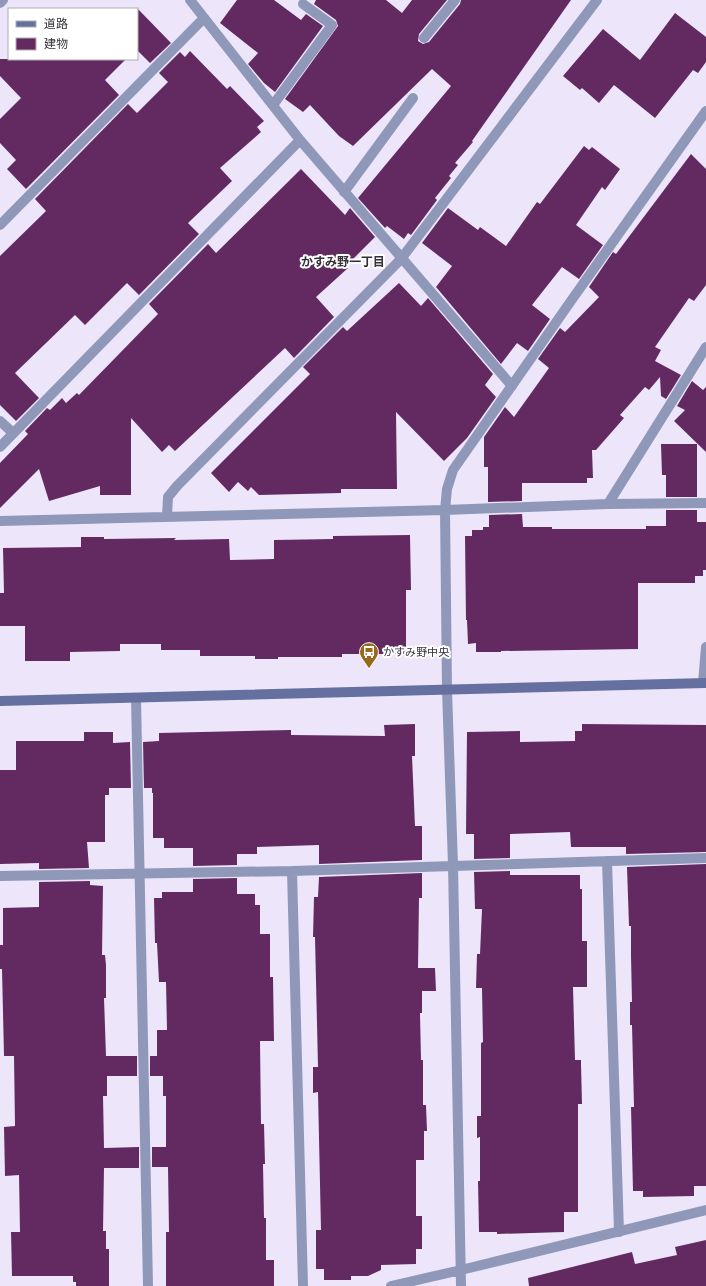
<svg xmlns="http://www.w3.org/2000/svg" width="706" height="1286" viewBox="0 0 706 1286" font-family="'Asap Condensed','Noto Sans JP',sans-serif">
<style>
.building{fill:#632a62}
.lines{fill:none;stroke-linecap:round;stroke-linejoin:round}
.lane{stroke:#9098b9;stroke-width:10}
.street{stroke:#9098b9;stroke-width:10}
.secondary{stroke:#6670a0;stroke-width:10}
.labels{text-anchor:middle;dominant-baseline:central;stroke-width:4;stroke-linejoin:round;paint-order:stroke}
.poi-label{font-size:11px;fill:#343139;stroke:#fff;text-anchor:start}
.neighbourhood-label{font-size:12px;font-weight:bold;fill:#343139;stroke:#fff}
</style>
<rect width="100%" height="100%" fill="#ede6fa"/>
<path class="building" d="M 237,0 L 274,0 L 301,20 L 306,14 L 323,26 L 275,92 L 264,83 L 248,64 L 258,53 L 220,23 Z
M 316,0 L 386,0 L 402,13 L 412,0 L 447,0 L 419,34 L 418,41 L 423,44 L 429,42 L 460,4 L 461,0 L 571,0 L 472,141 L 473,142 L 455,163 L 458,165 L 449,176 L 451,178 L 435,198 L 437,200 L 411,235 L 408,233 L 404,239 L 387,226 L 385,228 L 358,198 L 451,86 L 432,69 L 353,146 L 339,136 L 310,105 L 303,112 L 285,99 L 338,26 L 336,20 L 314,4 Z
M 137,8 L 171,43 L 150,63 L 137,50 Z
M 675,13 L 706,37 L 706,62 L 698,73 L 693,70 L 655,118 L 614,85 L 599,103 L 582,88 L 580,90 L 563,76 L 603,29 L 640,60 Z
M 190,51 L 227,89 L 230,86 L 264,121 L 257,127 L 261,132 L 220,168 L 232,181 L 188,223 L 199,234 L 139,295 L 127,283 L 85,325 L 75,315 L 15,373 L 39,398 L 16,421 L 0,405 L 0,256 L 46,211 L 35,199 L 128,104 L 137,113 L 168,82 L 159,73 L 180,52 L 185,57 Z
M 0,59 L 126,59 L 105,80 L 119,95 L 26,189 L 7,169 L 16,160 L 0,143 L 0,119 L 21,98 L 0,76 Z
M 584,146 L 589,150 L 592,147 L 620,169 L 605,190 L 602,187 L 576,225 L 603,245 L 579,279 L 562,267 L 532,305 L 550,319 L 528,351 L 517,343 L 501,364 L 436,287 L 452,266 L 422,243 L 448,208 L 478,230 L 480,227 L 506,246 L 537,202 L 540,204 Z
M 691,154 L 706,169 L 706,285 L 694,301 L 689,298 L 655,347 L 661,350 L 655,361 L 681,375 L 666,399 L 661,396 L 660,377 L 649,390 L 645,387 L 620,415 L 624,418 L 596,450 L 592,450 L 593,478 L 587,478 L 587,483 L 522,483 L 522,501 L 488,502 L 488,467 L 484,467 L 484,437 L 505,407 L 514,417 L 549,368 L 538,359 L 560,328 L 565,332 L 599,297 L 589,287 L 613,252 L 616,254 Z
M 301,169 L 345,215 L 350,208 L 375,237 L 346,266 L 348,268 L 316,297 L 334,317 L 294,358 L 285,348 L 175,451 L 169,445 L 162,452 L 131,418 L 131,495 L 100,495 L 100,486 L 49,501 L 39,469 L 0,508 L 0,463 L 28,434 L 25,431 L 47,408 L 50,410 L 62,398 L 66,403 L 77,393 L 79,395 L 158,314 L 149,304 L 208,244 L 216,253 Z
M 399,283 L 421,306 L 428,298 L 493,374 L 485,385 L 496,397 L 467,438 L 444,461 L 396,412 L 397,489 L 341,489 L 341,493 L 259,495 L 251,487 L 248,491 L 238,482 L 229,492 L 211,473 L 310,374 L 303,367 L 343,327 L 347,331 Z
M 692,381 L 703,390 L 706,387 L 706,452 L 674,421 L 685,410 L 677,406 Z
M 661,444 L 697,444 L 697,497 L 666,497 L 666,475 L 662,475 Z
M 666,510 L 697,510 L 697,522 L 706,522 L 706,570 L 703,570 L 703,576 L 695,576 L 695,583 L 638,583 L 638,649 L 501,651 L 501,652 L 476,652 L 476,643 L 468,644 L 467,620 L 466,620 L 465,536 L 472,536 L 472,530 L 483,530 L 483,527 L 489,527 L 489,515 L 522,514 L 523,527 L 552,527 L 552,529 L 646,529 L 646,526 L 666,526 Z
M 410,535 L 411,590 L 406,590 L 406,654 L 342,654 L 342,657 L 278,657 L 278,659 L 255,659 L 255,656 L 200,656 L 200,650 L 161,650 L 161,644 L 120,644 L 120,651 L 70,652 L 70,661 L 25,661 L 25,626 L 0,626 L 0,593 L 4,593 L 3,548 L 81,547 L 81,537 L 104,537 L 104,539 L 176,538 L 174,540 L 229,539 L 230,560 L 274,559 L 274,540 L 333,539 L 333,536 Z
M 415,724 L 415,756 L 412,756 L 415,826 L 422,826 L 422,860 L 319,864 L 319,845 L 257,847 L 257,854 L 237,854 L 237,865 L 193,866 L 193,848 L 164,848 L 164,838 L 153,838 L 153,793 L 152,793 L 152,788 L 144,788 L 143,742 L 159,741 L 159,733 L 291,730 L 291,735 L 385,736 L 384,725 Z
M 582,724 L 706,725 L 706,852 L 626,854 L 626,847 L 571,847 L 570,832 L 510,834 L 510,858 L 474,859 L 474,834 L 466,834 L 467,732 L 520,731 L 520,742 L 575,741 L 575,731 L 582,731 Z
M 84,732 L 113,732 L 113,743 L 130,742 L 131,788 L 109,788 L 109,795 L 105,795 L 105,842 L 87,842 L 89,868 L 39,869 L 39,863 L 0,864 L 0,770 L 16,770 L 16,741 L 84,741 Z
M 706,864 L 706,1186 L 694,1186 L 694,1196 L 643,1197 L 643,1191 L 633,1191 L 631,1107 L 634,1107 L 632,1025 L 630,1025 L 630,1002 L 632,1002 L 631,956 L 631,926 L 629,926 L 627,867 Z
M 510,871 L 510,875 L 580,875 L 580,889 L 582,889 L 582,941 L 587,941 L 587,987 L 573,987 L 575,1060 L 581,1060 L 581,1064 L 582,1104 L 578,1104 L 578,1212 L 564,1212 L 564,1232 L 497,1234 L 497,1232 L 479,1232 L 478,1181 L 480,1181 L 480,1137 L 477,1138 L 477,1116 L 481,1116 L 481,1043 L 483,1042 L 482,988 L 476,988 L 477,954 L 480,954 L 482,909 L 475,909 L 474,872 Z
M 422,873 L 422,898 L 419,898 L 418,968 L 435,968 L 436,991 L 422,991 L 422,1013 L 420,1013 L 421,1060 L 423,1060 L 423,1105 L 426,1105 L 427,1131 L 424,1131 L 424,1160 L 416,1160 L 416,1216 L 422,1216 L 422,1249 L 416,1249 L 416,1264 L 381,1265 L 381,1270 L 368,1276 L 351,1276 L 351,1280 L 324,1280 L 324,1269 L 316,1269 L 316,1230 L 321,1230 L 318,1092 L 313,1093 L 313,1067 L 318,1067 L 315,937 L 313,937 L 314,897 L 318,897 L 319,877 Z
M 237,878 L 237,894 L 255,894 L 255,905 L 260,905 L 260,934 L 270,934 L 270,977 L 273,977 L 274,1041 L 260,1041 L 261,1124 L 264,1124 L 265,1164 L 263,1164 L 264,1218 L 266,1218 L 266,1260 L 274,1260 L 274,1286 L 166,1286 L 166,1232 L 169,1232 L 168,1167 L 152,1167 L 152,1147 L 166,1147 L 166,1096 L 163,1096 L 163,1076 L 150,1076 L 150,1056 L 157,1056 L 157,1030 L 167,1030 L 166,982 L 159,982 L 157,943 L 155,943 L 154,898 L 162,898 L 162,892 L 193,892 L 193,879 Z
M 90,881 L 90,885 L 103,886 L 102,955 L 105,955 L 106,965 L 106,998 L 104,998 L 106,1056 L 137,1056 L 137,1076 L 107,1076 L 107,1096 L 103,1096 L 104,1148 L 139,1147 L 139,1168 L 104,1168 L 103,1231 L 106,1231 L 106,1249 L 109,1249 L 109,1286 L 76,1286 L 76,1282 L 73,1282 L 73,1276 L 12,1276 L 11,1232 L 20,1232 L 19,1175 L 5,1176 L 4,1127 L 15,1126 L 14,1056 L 4,1056 L 2,969 L 0,969 L 0,945 L 3,945 L 3,908 L 39,907 L 39,882 Z
M 706,1240 L 706,1286 L 529,1286 L 528,1278 L 632,1252 L 635,1264 L 677,1255 L 675,1247 Z"/>
<g class="lines">
<path class="lane" d="M 424,38 L 455,0
M 273,105 L 332,25 L 303,4
M 344,192 L 413,98"/>
<path class="street" d="M 190,0 L 300,140 L 512,386
M 0,3 L 3,0
M 0,225 L 204,18
M 0,421 L 13,433
M 0,447 L 300,140
M 608,504 L 706,347
M 167,516 L 168,497 L 177,486 L 401,259 L 597,0
M 0,521 L 445,510 L 608,504 L 706,503
M 703,683 L 706,647
M 136,698 L 148,1286
M 607,861 L 619,1232
M 292,871 L 303,1286
M 0,876 L 292,871 L 706,858
M 391,1286 L 461,1270 L 706,1210
M 461,1286 L 453,865 L 447,690 L 445,510 L 447,489 L 453,470 L 573,298 L 706,111"/>
<path class="secondary" d="M 0,701 L 706,683"/>
</g>
<defs>
<symbol id="bus-pin" viewBox="-11 -11 22 30"><path d="M0 17L-7.5 6A9.5 9.5 0 1 1 7.5 6Z" fill="#98691a" stroke="#fff"/><path d="M-5-6H5V4H4V6H2V4H-2V6H-4V4H-5ZM-3.5-4V0h7V-4ZM-3.5 1.2v1.5H-2V1.2ZM2 1.2v1.5H3.5V1.2Z" fill="#fff"/></symbol>
</defs>
<g fill-rule="evenodd">
<use href="#bus-pin" x="358" y="641" width="22" height="30"/>
</g>
<g class="labels">
<g class="poi-label">
<text x="383" y="652">かすみ野中央</text>
</g>
<g class="neighbourhood-label">
<text x="343" y="262">かすみ野一丁目</text>
</g>
</g>
<rect x="8" y="8" width="130" height="52" fill="#ffffff" stroke="#aeadb0"/>
<rect x="16" y="21" width="20" height="6" fill="#6670a0" stroke="#aeadb0"/>
<text x="44" y="28" font-size="12" fill="#343139">道路</text>
<rect x="16" y="38" width="20" height="12" fill="#632a62" stroke="#aeadb0"/>
<text x="44" y="48" font-size="12" fill="#343139">建物</text>
</svg>
